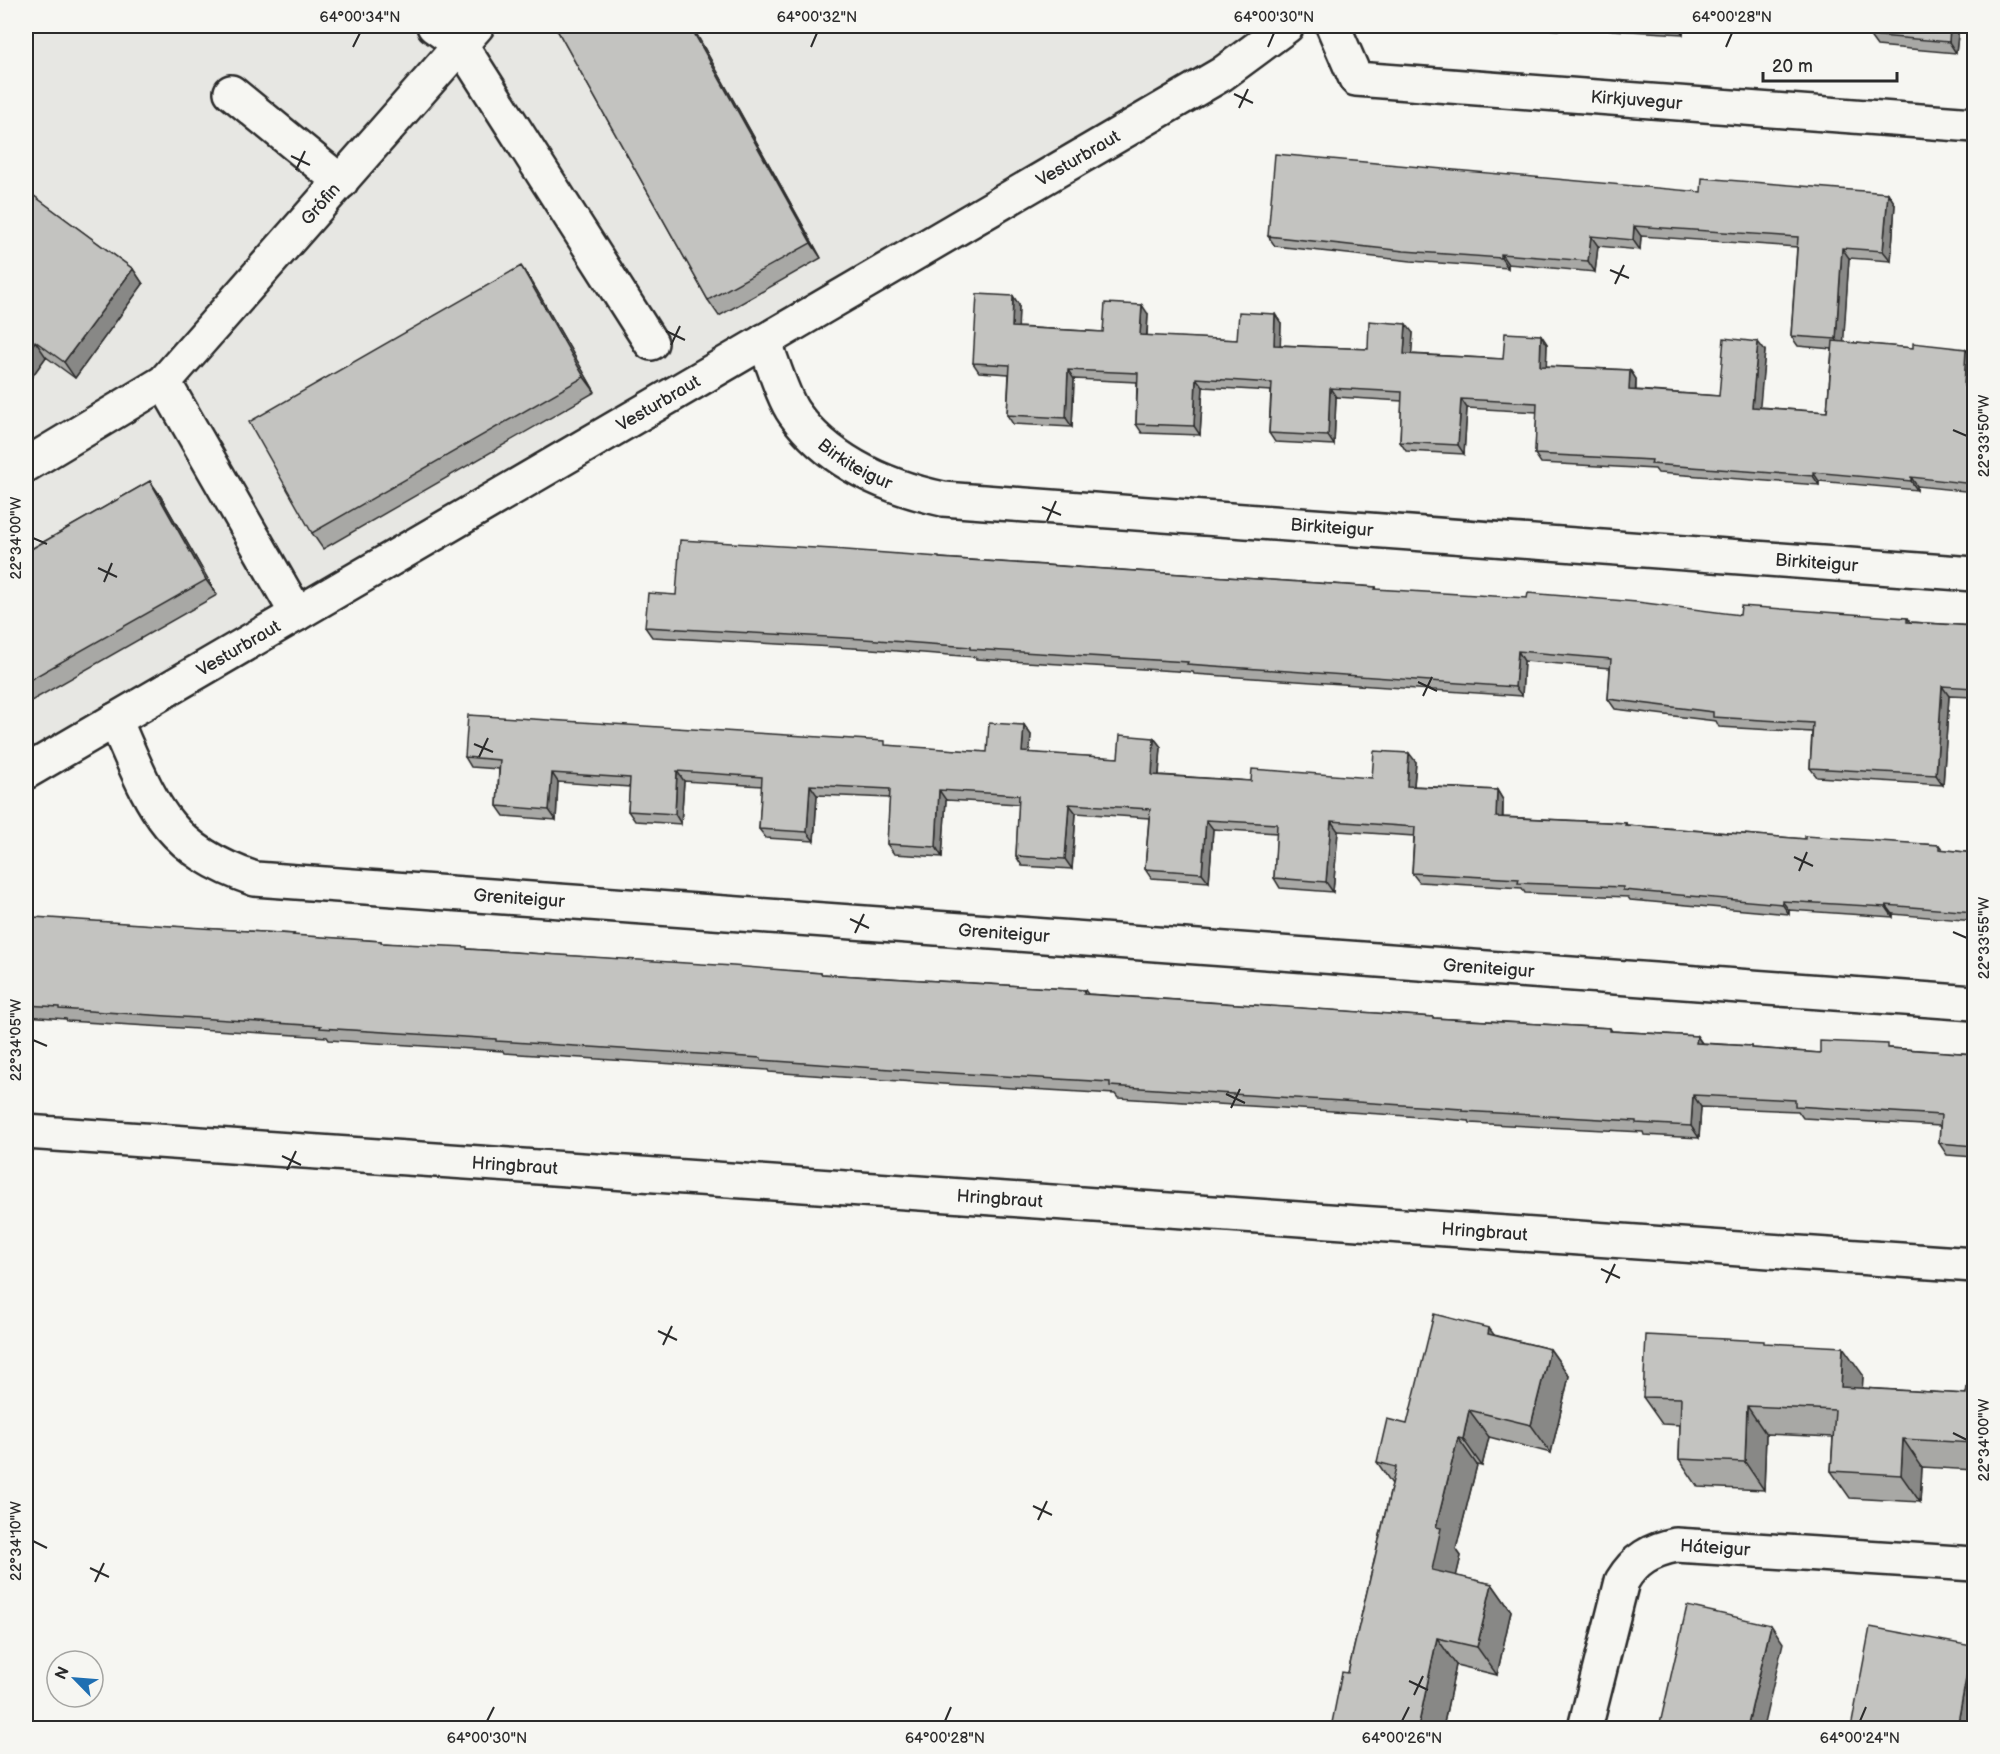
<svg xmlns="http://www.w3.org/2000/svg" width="2000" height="1754" viewBox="0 0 2000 1754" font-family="'Balsamiq Sans',sans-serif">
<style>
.built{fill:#e7e7e3}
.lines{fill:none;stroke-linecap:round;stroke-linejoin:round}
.minor-casing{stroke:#2b2b2b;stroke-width:38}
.major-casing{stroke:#2b2b2b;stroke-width:38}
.minor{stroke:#f6f6f2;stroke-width:33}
.major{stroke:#f6f6f2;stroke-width:33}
.wall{fill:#a8a8a5;stroke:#2b2b2b;stroke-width:1.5}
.shaded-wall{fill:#888886;stroke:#2b2b2b;stroke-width:1.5}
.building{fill:#c3c3c0;stroke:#2b2b2b;stroke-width:1.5}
.ticks{fill:none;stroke:#2b2b2b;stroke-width:2}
.labels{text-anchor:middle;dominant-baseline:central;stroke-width:6;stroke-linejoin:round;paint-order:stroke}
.street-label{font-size:18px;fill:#2b2b2b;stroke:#f6f6f2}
.neatline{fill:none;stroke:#2b2b2b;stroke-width:2}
.ticks-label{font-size:15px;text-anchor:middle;fill:#2b2b2b}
</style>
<rect width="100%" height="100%" fill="#f6f6f2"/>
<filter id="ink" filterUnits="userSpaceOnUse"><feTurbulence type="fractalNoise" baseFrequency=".0167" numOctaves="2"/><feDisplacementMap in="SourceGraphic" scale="12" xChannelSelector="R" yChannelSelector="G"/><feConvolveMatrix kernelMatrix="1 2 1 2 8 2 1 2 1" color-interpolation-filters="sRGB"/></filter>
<g filter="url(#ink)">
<path class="built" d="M 26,26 L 1287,26 L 26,772 Z"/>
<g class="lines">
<defs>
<g id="minor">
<path d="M 434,26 L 461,45 L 651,343"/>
<path id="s1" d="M 1333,26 L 1356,79 L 1974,125"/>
<path d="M 231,92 L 341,182"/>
<path id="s2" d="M 764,341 C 772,360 783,398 794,413 C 829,462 887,487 943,499 L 1974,574"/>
<path d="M 164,382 L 297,614"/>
<path id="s3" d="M 26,465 L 164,382 L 477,26"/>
<path id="s4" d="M 115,720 C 151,801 163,848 255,879 L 1974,1003"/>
<path id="s5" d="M 26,772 L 1222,74 L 1287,26"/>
<path id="s6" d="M 1585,1728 L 1622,1581 C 1635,1559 1651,1550 1676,1545 L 1974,1564"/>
</g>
<g id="major">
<path id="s7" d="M 26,1132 L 1974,1265"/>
</g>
</defs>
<use href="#minor" class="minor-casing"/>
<use href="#major" class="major-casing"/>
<use href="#minor" class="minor"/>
<use href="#major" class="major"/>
</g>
<path class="wall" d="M 555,26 L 692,26 L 821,258 L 719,316 L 708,300 Z
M 1506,26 L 1684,26 L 1683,34 L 1558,27 L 1558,30 Z
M 1870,26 L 1959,26 L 1956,53 L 1877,46 L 1869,35 Z
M 26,190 L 133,269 L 143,284 L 75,378 L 46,357 L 26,385 Z
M 1701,192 L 1888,193 L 1895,204 L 1891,261 L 1849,258 L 1843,342 L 1913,348 L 1966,349 L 1973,358 L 1971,387 L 1974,387 L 1974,492 L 1917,486 L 1917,490 L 1819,481 L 1819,485 L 1658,473 L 1655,469 L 1541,463 L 1535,454 L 1537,412 L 1467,408 L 1464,454 L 1406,451 L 1400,442 L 1402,401 L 1336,397 L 1334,445 L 1275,442 L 1269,433 L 1271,391 L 1203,387 L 1200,435 L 1142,433 L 1136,424 L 1137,382 L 1074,379 L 1072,427 L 1013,424 L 1007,415 L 1009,374 L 979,372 L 973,363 L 1013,296 L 1019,305 L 1018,327 L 1103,332 L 1148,314 L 1147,336 L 1237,340 L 1281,323 L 1280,345 L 1368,349 L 1413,333 L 1411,354 L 1503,359 L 1541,335 L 1547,344 L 1546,366 L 1630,370 L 1636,379 L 1636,390 L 1719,396 L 1765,351 L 1759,407 L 1827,412 L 1832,349 L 1798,346 L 1791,336 L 1797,247 L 1641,236 L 1640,250 L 1598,246 L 1595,272 L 1508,264 L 1508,268 L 1411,261 L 1275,246 L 1268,236 Z
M 532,282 L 595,392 L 323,549 L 312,533 Z
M 150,481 L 161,497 L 217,595 L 26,704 L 26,552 Z
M 940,558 L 1376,587 L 1377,590 L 1740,615 L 1907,618 L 1910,622 L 1974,626 L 1974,697 L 1949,696 L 1943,785 L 1817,777 L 1810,768 L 1812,732 L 1719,727 L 1716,721 L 1615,709 L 1608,699 L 1610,668 L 1524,661 L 1522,696 L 1194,674 L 1193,672 L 976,659 L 975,657 L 871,649 L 652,637 L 645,627 L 676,595 Z
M 1024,725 L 1031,735 L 1029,753 L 1118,758 L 1154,738 L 1161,747 L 1159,775 L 1251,781 L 1372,778 L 1416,762 L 1414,786 L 1497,790 L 1503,800 L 1503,817 L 1626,823 L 1627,825 L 1805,839 L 1939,845 L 1943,850 L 1974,853 L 1974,921 L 1893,914 L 1893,917 L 1789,910 L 1789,914 L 1630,900 L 1628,897 L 1525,893 L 1522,888 L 1419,882 L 1412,873 L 1414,836 L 1338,831 L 1333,892 L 1280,888 L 1274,878 L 1277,833 L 1213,829 L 1209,882 L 1151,878 L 1145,869 L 1149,818 L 1076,813 L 1072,869 L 1022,866 L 1016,856 L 1019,804 L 946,800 L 942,857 L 894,854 L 887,844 L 890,798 L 817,795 L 814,841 L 766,838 L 759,829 L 762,786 L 684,781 L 681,824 L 635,821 L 628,811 L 630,787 L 558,782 L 556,820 L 504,816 L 497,806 L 499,769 L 471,767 L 465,757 L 888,746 L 987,752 Z
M 26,914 L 36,918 L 294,934 L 295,936 L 381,941 L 382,943 L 468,949 L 821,973 L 822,974 L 1085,990 L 1088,994 L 1433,1017 L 1434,1018 L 1610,1028 L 1612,1031 L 1697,1036 L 1702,1043 L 1751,1046 L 1753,1048 L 1820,1053 L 1890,1048 L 1974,1054 L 1974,1157 L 1947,1155 L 1939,1143 L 1940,1126 L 1803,1118 L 1798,1111 L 1701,1107 L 1699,1138 L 1644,1135 L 1643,1132 L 1470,1123 L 1469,1121 L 1381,1114 L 1118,1098 L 1115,1094 L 943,1084 L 769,1072 L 768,1070 L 504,1053 L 503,1051 L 329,1040 L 327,1037 L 67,1021 L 66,1019 L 26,1016 Z
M 1494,1335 L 1550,1349 L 1569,1376 L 1551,1453 L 1489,1437 L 1482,1466 L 1477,1465 L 1456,1549 L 1461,1556 L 1456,1576 L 1492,1584 L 1511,1611 L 1497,1675 L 1456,1665 L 1443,1728 L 1331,1728 L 1348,1673 L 1392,1484 L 1377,1462 L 1407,1424 Z
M 1766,1344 L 1863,1375 L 1862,1388 L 1966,1394 L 1974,1353 L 1974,1470 L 1922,1467 L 1920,1502 L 1850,1498 L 1831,1471 L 1833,1437 L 1766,1434 L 1764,1490 L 1698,1487 L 1679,1459 L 1680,1425 L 1662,1424 L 1643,1397 Z"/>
<path class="shaded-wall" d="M 690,26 L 692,26 L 821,258 L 811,243 Z
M 1677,26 L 1684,26 L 1683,34 Z
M 1950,26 L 1959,26 L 1956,53 L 1949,42 Z
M 1888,193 L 1895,204 L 1891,261 L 1883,251 Z
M 1634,226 L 1641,236 L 1640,250 L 1633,240 Z
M 1591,236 L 1598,246 L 1595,272 L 1588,261 Z
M 1842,248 L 1849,258 L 1843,350 L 1836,339 Z
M 1501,254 L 1508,264 L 1508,268 L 1501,258 Z
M 521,266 L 532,282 L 595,392 L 584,377 Z
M 133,269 L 143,284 L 75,378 L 64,362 Z
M 1013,296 L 1019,305 L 1018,336 L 1012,327 Z
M 1142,305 L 1148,314 L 1146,344 L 1140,335 Z
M 1275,314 L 1281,323 L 1280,354 L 1274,345 Z
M 1406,324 L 1413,333 L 1411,363 L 1404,354 Z
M 1541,335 L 1547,344 L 1546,375 L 1540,366 Z
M 35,341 L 46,357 L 26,385 L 26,355 Z
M 1758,342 L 1765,351 L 1759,416 L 1752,407 Z
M 1966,349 L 1973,358 L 1970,395 L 1964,386 Z
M 1068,370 L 1074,379 L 1072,427 L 1066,418 Z
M 1630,370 L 1636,379 L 1635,399 L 1629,390 Z
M 1196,378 L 1203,387 L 1200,435 L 1194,426 Z
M 1330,388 L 1336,397 L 1334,445 L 1328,436 Z
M 1461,399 L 1467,408 L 1464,454 L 1458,445 Z
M 1813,472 L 1819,481 L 1819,485 L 1813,476 Z
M 1911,477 L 1917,486 L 1917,490 L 1911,481 Z
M 150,481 L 161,497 L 217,595 L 206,580 Z
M 1518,651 L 1524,661 L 1522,696 L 1515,687 Z
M 1942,686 L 1949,696 L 1943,785 L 1936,775 Z
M 1024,725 L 1031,735 L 1029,762 L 1022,752 Z
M 1154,738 L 1161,747 L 1158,784 L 1152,775 Z
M 1409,753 L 1416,762 L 1413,795 L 1407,786 Z
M 677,771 L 684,781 L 681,824 L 675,814 Z
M 552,773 L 558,782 L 556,820 L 549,810 Z
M 810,785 L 817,795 L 814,841 L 807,832 Z
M 939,790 L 946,800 L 942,857 L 936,847 Z
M 1497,790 L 1503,800 L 1502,827 L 1496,817 Z
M 1069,804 L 1076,813 L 1072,869 L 1065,859 Z
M 1206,820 L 1213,829 L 1209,882 L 1202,873 Z
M 1331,821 L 1338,831 L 1333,892 L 1326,882 Z
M 1782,901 L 1789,910 L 1789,914 L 1782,904 Z
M 1886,905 L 1893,914 L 1893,917 L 1886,907 Z
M 1697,1036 L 1705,1048 L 1696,1043 Z
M 1693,1095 L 1701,1107 L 1699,1138 L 1691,1126 Z
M 1489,1328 L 1509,1355 L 1488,1334 Z
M 1843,1347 L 1863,1375 L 1861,1415 L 1841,1387 Z
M 1550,1349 L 1569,1376 L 1551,1453 L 1531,1425 Z
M 1747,1406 L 1766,1434 L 1764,1490 L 1745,1462 Z
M 1469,1410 L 1489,1437 L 1482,1466 L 1463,1439 Z
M 1458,1438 L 1477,1465 L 1456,1549 L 1461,1556 L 1451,1598 L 1432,1570 L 1436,1527 Z
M 1903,1439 L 1922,1467 L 1920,1502 L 1901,1475 Z
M 1492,1584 L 1511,1611 L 1497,1675 L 1477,1647 Z
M 1771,1625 L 1783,1643 L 1763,1728 L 1747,1728 Z
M 1437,1638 L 1456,1665 L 1443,1728 L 1418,1728 Z
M 1972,1646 L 1974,1650 L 1974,1716 L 1972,1728 L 1957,1728 Z"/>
<path class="building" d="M 555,26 L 690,26 L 811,243 L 708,300 Z
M 1870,26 L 1950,26 L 1949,42 L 1869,35 Z
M 1275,154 L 1701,192 L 1702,178 L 1888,193 L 1883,251 L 1842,248 L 1836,339 L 1791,336 L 1798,237 L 1634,226 L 1633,240 L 1591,236 L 1588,261 L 1501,254 L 1501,258 L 1404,251 L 1268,236 Z
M 26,190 L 133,269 L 64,362 L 35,341 L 26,355 Z
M 521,266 L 584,377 L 312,533 L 249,422 Z
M 977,294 L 1013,296 L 1012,327 L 1103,332 L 1105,303 L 1142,305 L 1140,335 L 1237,340 L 1239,312 L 1275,314 L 1274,345 L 1368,349 L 1369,321 L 1406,324 L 1404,354 L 1503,359 L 1505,333 L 1541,335 L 1540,366 L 1630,370 L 1629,390 L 1719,396 L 1724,338 L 1758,342 L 1752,407 L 1827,412 L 1833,341 L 1913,348 L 1913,343 L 1966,349 L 1964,386 L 1974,387 L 1974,484 L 1911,477 L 1911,481 L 1813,472 L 1813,476 L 1651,464 L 1652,460 L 1535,454 L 1537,403 L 1461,399 L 1458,445 L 1400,442 L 1402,392 L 1330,388 L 1328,436 L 1269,433 L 1272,383 L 1196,378 L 1194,426 L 1136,424 L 1138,373 L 1068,370 L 1066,418 L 1007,415 L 1010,365 L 973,363 Z
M 150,481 L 206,580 L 26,682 L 26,552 Z
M 680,540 L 833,549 L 939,557 L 939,558 L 1376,587 L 1375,589 L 1527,598 L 1528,593 L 1637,602 L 1740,615 L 1741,606 L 1907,618 L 1907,622 L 1974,626 L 1974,688 L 1942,686 L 1936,775 L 1810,768 L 1813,723 L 1713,717 L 1713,712 L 1608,699 L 1611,659 L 1518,651 L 1515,687 L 1187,664 L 1188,662 L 970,649 L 970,647 L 864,639 L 645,627 L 648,593 L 676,595 Z
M 468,715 L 885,741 L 885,745 L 987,752 L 989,723 L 1024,725 L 1022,752 L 1118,758 L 1120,735 L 1154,738 L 1152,775 L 1251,781 L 1252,769 L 1372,778 L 1374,751 L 1409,753 L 1407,786 L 1497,790 L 1496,817 L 1626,823 L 1625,825 L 1805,839 L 1805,836 L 1939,845 L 1939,849 L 1974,853 L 1974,912 L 1886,905 L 1886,907 L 1782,901 L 1782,904 L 1623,890 L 1623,887 L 1518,883 L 1519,879 L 1412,873 L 1415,827 L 1331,821 L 1326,882 L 1274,878 L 1277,824 L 1206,820 L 1202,873 L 1145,869 L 1150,809 L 1069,804 L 1065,859 L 1016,856 L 1019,795 L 939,790 L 936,847 L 887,844 L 890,789 L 810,785 L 807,832 L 759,829 L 762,777 L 677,771 L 675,814 L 628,811 L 630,778 L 552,773 L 549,810 L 497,806 L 500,760 L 465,757 Z
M 26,914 L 34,915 L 34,917 L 294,934 L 293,935 L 381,941 L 381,943 L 467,947 L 467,949 L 733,966 L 821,973 L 821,974 L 1085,990 L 1084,994 L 1346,1011 L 1433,1017 L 1433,1018 L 1610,1028 L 1610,1031 L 1697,1036 L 1696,1043 L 1751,1046 L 1751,1048 L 1820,1053 L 1820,1041 L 1888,1044 L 1888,1048 L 1974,1054 L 1974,1146 L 1939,1143 L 1941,1115 L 1795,1106 L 1795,1100 L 1693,1095 L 1691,1126 L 1636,1123 L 1636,1121 L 1462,1111 L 1462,1109 L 1373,1103 L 1110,1086 L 1110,1082 L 934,1072 L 761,1060 L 761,1058 L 496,1041 L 496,1039 L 320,1028 L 321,1026 L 59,1009 L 59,1007 L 26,1005 Z
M 1434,1314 L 1489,1328 L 1488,1334 L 1550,1349 L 1531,1425 L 1469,1410 L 1463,1439 L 1458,1438 L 1436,1527 L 1441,1528 L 1432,1570 L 1492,1584 L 1477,1647 L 1437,1638 L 1418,1728 L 1331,1728 L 1342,1672 L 1348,1673 L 1396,1467 L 1377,1462 L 1387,1419 L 1407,1424 Z
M 1646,1335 L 1764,1341 L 1764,1343 L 1843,1347 L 1841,1387 L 1966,1394 L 1972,1353 L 1974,1353 L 1974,1443 L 1903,1439 L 1901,1475 L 1831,1471 L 1835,1410 L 1747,1406 L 1745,1462 L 1679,1459 L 1681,1398 L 1643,1397 Z
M 1687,1606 L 1771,1625 L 1747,1728 L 1659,1728 Z
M 1870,1627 L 1972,1646 L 1957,1728 L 1851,1728 Z"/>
</g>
<path class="ticks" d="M 353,47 L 360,33M 811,47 L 817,33M 1268,47 L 1274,33M 1726,47 L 1732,33M 1234,94 L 1253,103M 1239,108 L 1248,89M 291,156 L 310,165M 296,170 L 305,151M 1610,270 L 1629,278M 1615,284 L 1624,265M 666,331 L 685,340M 671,345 L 680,326M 1953,430 L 1967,436M 1042,507 L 1061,515M 1047,521 L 1056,501M 33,538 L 47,544M 98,568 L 117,577M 104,582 L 112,563M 1418,682 L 1437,691M 1423,696 L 1432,677M 474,744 L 493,752M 479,757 L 488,738M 1794,857 L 1813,866M 1799,871 L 1807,852M 850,919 L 869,928M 1953,932 L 1967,938M 855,933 L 864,914M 33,1040 L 47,1046M 1226,1094 L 1245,1103M 1231,1108 L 1240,1089M 282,1156 L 301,1165M 287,1170 L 296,1151M 1601,1269 L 1620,1278M 1606,1283 L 1615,1264M 658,1331 L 677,1340M 663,1345 L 672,1326M 1953,1433 L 1967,1440M 1033,1506 L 1052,1515M 1038,1520 L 1047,1501M 33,1541 L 47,1548M 90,1568 L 109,1577M 95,1582 L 104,1563M 1409,1681 L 1428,1690M 1414,1695 L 1423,1676M 487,1721 L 494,1707M 945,1721 L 951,1707M 1402,1721 L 1409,1707M 1860,1721 L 1866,1707"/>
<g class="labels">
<g class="street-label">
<text stroke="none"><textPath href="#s1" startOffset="339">Kirkjuvegur</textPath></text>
<text stroke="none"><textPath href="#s5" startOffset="1218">Vesturbraut</textPath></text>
<text stroke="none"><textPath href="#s3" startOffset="398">Grófin</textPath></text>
<text stroke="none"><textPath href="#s5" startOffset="732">Vesturbraut</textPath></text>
<text stroke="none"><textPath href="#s2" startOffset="159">Birkiteigur</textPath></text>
<text stroke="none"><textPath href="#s2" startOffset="644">Birkiteigur</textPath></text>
<text stroke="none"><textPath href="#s2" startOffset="1130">Birkiteigur</textPath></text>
<text stroke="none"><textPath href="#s5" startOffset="246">Vesturbraut</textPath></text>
<text stroke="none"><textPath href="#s4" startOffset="486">Greniteigur</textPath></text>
<text stroke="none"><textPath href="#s4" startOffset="972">Greniteigur</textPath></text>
<text stroke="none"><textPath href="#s4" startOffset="1458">Greniteigur</textPath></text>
<text stroke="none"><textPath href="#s7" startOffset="490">Hringbraut</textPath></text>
<text stroke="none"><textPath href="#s7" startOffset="976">Hringbraut</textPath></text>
<text stroke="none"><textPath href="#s7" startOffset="1462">Hringbraut</textPath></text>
<text stroke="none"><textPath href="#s6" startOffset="258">Háteigur</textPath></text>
</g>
</g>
<rect width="2000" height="1754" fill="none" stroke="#f6f6f2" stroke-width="66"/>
<g transform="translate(75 1679) rotate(295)"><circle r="28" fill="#f6f6f2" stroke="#a5a5a2" stroke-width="1.5"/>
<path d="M0-4.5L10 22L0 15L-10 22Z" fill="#1f6fb2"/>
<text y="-9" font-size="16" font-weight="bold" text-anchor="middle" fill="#2b2b2b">N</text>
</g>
<path d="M1763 72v9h134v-9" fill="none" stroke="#2b2b2b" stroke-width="3"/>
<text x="1772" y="72" font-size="18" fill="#2b2b2b" stroke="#f6f6f2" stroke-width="4.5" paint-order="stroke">20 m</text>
<rect x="33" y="33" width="1934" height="1688" class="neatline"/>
<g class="ticks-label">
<text x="360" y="22">64°00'34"N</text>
<text x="817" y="22">64°00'32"N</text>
<text x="1274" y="22">64°00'30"N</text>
<text x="1732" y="22">64°00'28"N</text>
<text transform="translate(1984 436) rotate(-90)" y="5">22°33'50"W</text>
<text transform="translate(16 538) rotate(-90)" y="5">22°34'00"W</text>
<text transform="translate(1984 938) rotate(-90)" y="5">22°33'55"W</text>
<text transform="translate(16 1040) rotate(-90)" y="5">22°34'05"W</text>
<text transform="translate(1984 1440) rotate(-90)" y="5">22°34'00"W</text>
<text transform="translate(16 1541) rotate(-90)" y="5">22°34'10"W</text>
<text x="487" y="1743">64°00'30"N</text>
<text x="945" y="1743">64°00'28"N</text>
<text x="1402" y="1743">64°00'26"N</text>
<text x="1860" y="1743">64°00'24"N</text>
</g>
</svg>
